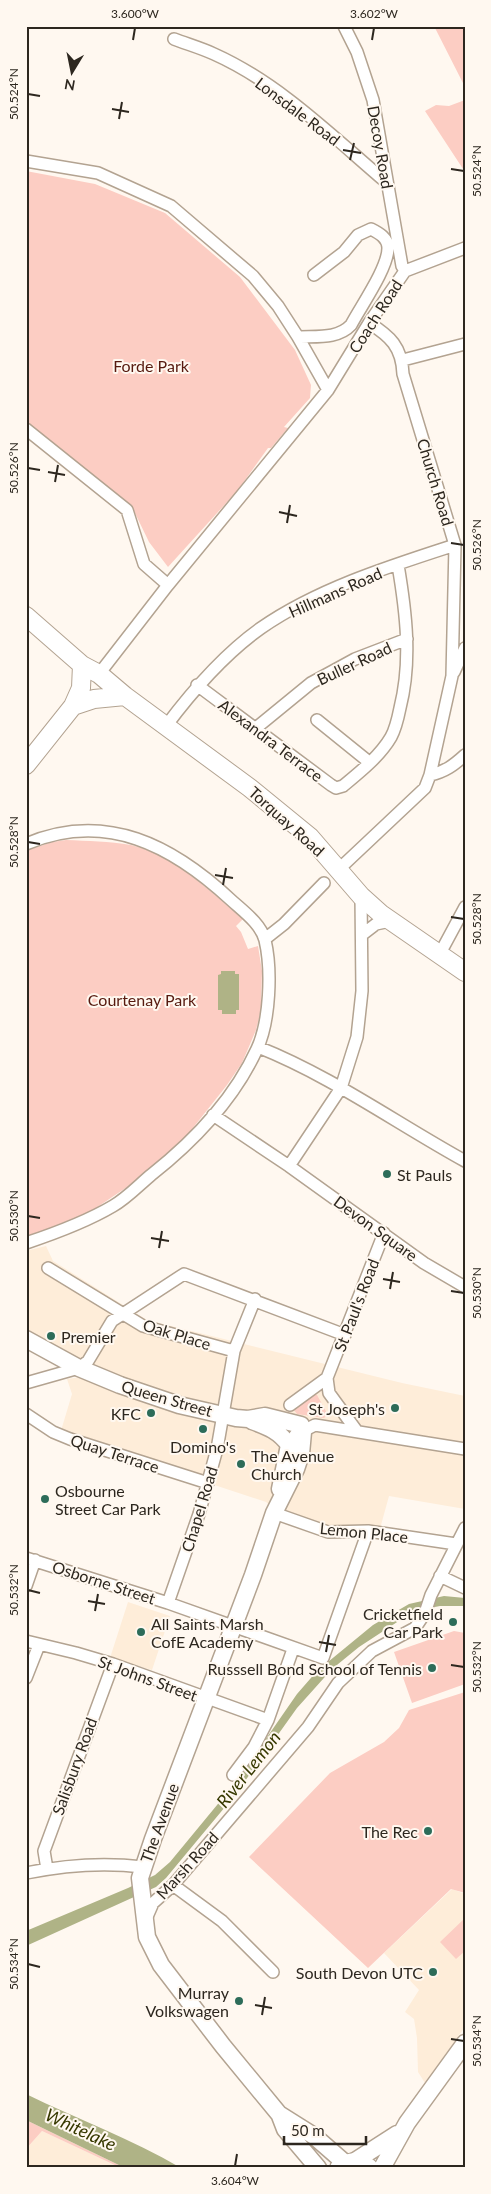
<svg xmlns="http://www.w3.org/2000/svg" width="491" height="2194" viewBox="0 0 491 2194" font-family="Lato,sans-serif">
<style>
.built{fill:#feedd9}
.green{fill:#fccdc3}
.water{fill:#afb386}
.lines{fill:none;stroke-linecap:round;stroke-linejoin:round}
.minor-casing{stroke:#b3a391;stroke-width:14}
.secondary-casing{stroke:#b3a391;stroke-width:19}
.primary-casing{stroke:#b3a391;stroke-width:20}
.minor{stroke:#fff;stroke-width:11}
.secondary{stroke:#fff;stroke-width:16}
.primary{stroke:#fff;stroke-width:18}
.ticks{fill:none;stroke:#2d271f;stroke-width:2}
.poi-dot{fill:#2d6c59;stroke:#fff8f0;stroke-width:2}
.labels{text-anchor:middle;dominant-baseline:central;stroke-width:4;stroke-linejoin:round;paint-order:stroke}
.street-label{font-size:16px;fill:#2d271f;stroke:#fff8f0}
.park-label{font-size:16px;fill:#571a0f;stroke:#fff8f0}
.poi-label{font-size:16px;fill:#2d271f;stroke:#fff8f0;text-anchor:end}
.water-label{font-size:18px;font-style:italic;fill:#373900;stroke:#fff8f0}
.neatline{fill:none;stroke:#2d271f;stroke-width:2}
.ticks-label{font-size:12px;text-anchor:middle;fill:#2d271f}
</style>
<rect width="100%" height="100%" fill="#fff8f0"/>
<path class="built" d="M 46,1246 L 53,1261 L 147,1320 L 402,1383 L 465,1396 L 465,1509 L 389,1496 L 378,1536 L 286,1520 L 266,1502 L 60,1434 L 72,1394 L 67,1379 L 81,1377 L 95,1367 L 26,1330 L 26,1251 Z
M 128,1602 L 170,1616 L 152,1670 L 110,1658 Z
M 452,1889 L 465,1894 L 465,2027 L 425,2083 L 418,2072 L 417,2038 L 414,2019 L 405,2012 L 419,1990 L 384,1953 Z
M 42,2131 L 121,2168 L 26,2168 L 26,2149 Z"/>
<path class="green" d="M 434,26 L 465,26 L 465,87 Z
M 465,100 L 465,172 L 425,111 L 436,105 L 449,106 Z
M 26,171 L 95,184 L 165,213 L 240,277 L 295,350 L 311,385 L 310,398 L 284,427 L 288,428 L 271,448 L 268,448 L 238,490 L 168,567 L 149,542 L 133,509 L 26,424 Z
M 66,840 C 88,841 109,841 131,845 C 174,855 210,891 243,919 L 236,926 L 241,932 L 248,949 L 258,946 L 262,971 L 261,1010 L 256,1030 L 242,1063 L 227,1085 L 177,1148 L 142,1177 L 81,1218 L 26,1238 L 26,851 L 52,842 Z
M 313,1394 L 317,1395 L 328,1415 L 324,1418 L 297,1414 L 294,1410 Z
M 454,1631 L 465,1633 L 465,1684 L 412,1703 L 394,1652 Z
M 465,1692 L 465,1893 L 451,1889 L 368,1968 L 249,1857 L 330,1773 L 384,1742 L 399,1728 L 409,1710 Z
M 465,1918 L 465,1951 L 456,1959 L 440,1942 Z
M 26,2120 L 125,2168 L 121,2168 L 42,2131 L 26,2149 Z"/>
<path class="water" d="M 221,971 L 235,971 L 235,974 L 239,974 L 239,1010 L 236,1010 L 236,1014 L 222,1014 L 222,1010 L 218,1010 L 218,975 L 221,974 Z
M 444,1596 L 465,1598 L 465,1606 L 440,1606 L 414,1611 L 359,1647 L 332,1669 L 297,1708 L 235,1795 L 166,1878 L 156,1887 L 26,1946 L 26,1931 L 128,1888 L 155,1875 L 170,1862 L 236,1782 L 297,1694 L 317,1671 L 373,1625 L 409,1604 Z
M 26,2094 C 77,2119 132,2139 181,2168 L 125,2168 L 26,2120 Z"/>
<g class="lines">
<defs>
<path id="minor" d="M 344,26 L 357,52 L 373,100 L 402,266 L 405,271
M 174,39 C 187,44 201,48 214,54 C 279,83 333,137 386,182
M 26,161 L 98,173 L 171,206 L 253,276 L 278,306 L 298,337 L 328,390
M 298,337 C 317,336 338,339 351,325 C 361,306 388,268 388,248 C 388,238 379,233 371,229 L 358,235 L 344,252 L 314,275
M 403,360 L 465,344
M 26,429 L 127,510 L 144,564 L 168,585
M 454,672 L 465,648
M 99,674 L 168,585 L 328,390 L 369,323 L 405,271 L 465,248
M 197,685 L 331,785 L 336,788 L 343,786 C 360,772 380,756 391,737 C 396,728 398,718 400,708 C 412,661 406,612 398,565
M 317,720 L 369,762
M 166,726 C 193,690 223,655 261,628 C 317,589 390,566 455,545
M 256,728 L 311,683 L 355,659 L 407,639
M 430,775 C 445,772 454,765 465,755
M 26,844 C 106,810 173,846 231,900 C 243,911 261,924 265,940 C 272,970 270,1021 257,1049 C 234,1099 194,1141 151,1175 C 139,1185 127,1198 113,1206 C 86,1222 56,1233 26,1243
M 338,870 L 425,788 L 430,775 L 452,676 L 455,545 L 403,374 C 402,347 390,336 369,323
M 363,934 L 376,924 L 390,921
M 265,939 L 284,924 L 324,883
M 444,946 L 465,907
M 258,1047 C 331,1076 396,1123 465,1161
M 213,1115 L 289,1166 L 424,1263 L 465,1287
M 289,1166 L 341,1088 L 357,1037 L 362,991 L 361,896
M 48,1268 L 143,1326 L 234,1351
M 327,1378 L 329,1393 L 356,1430
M 26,1383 L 79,1368 L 88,1361 L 112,1321 L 184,1274 L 345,1335
M 290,1405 L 327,1378 L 384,1233
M 26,1414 L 53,1432 L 70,1439 L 208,1483
M 289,1445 L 295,1435 L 315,1425 L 465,1449
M 274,1513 L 328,1532 L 368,1531 L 456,1544
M 26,1558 L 168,1603 L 323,1658 L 368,1531
M 440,1576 L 465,1588
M 26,1586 L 35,1560
M 168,1603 L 199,1514 L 217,1449 L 234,1351 L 255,1299
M 26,1641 L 76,1653 L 113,1664 L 268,1720
M 26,1678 L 39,1645
M 233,1775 L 254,1747 L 268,1720 L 293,1649
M 47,1869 L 44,1851 L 113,1664
M 26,1873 C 65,1865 103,1862 143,1867
M 173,1885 L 222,1921 L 273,1972
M 146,1919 L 153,1903 L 173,1885 L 308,1727 L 338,1683 L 372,1651 L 415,1628 L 425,1613 L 431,1595 L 465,1528"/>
<path id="secondary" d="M 26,1339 L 79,1368 L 120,1385 L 179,1405 L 236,1418 L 248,1419 L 265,1416 L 301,1425 L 303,1432 L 301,1454 L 296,1469 L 274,1513 L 253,1575 L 153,1839 L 140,1878 L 147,1937 L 161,1965 L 223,2046 L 279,2114 L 314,2136 L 345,2163
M 252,1421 C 268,1427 279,1431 289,1445 L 280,1489
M 280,2116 L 285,2129 L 318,2168
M 355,2161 L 397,2134
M 382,2168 L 407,2123 L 465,2043"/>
<path id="primary" d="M 26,616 L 82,665 L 99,674 L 125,696 L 250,788 L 310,837 L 361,896 L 381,914 L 465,972
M 73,706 L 94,699 L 125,696
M 26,765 L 73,706 L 81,688 L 82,665
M 339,2168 C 349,2161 359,2160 369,2168"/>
</defs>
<use href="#minor" class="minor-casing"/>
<use href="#secondary" class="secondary-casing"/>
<use href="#primary" class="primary-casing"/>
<use href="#minor" class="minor"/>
<use href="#secondary" class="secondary"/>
<use href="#primary" class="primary"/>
</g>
<path class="ticks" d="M 133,40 L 135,28M 372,40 L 374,28M 28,94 L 40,96M 112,109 L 129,112M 119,119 L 122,102M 343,150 L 361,153M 350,160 L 354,143M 451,169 L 464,171M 28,468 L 40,470M 48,472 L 65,475M 55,482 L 58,465M 279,512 L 297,516M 287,523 L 290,505M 451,543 L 464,545M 28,842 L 40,844M 215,875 L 233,878M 223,885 L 226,868M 451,917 L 464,919M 28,1216 L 40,1218M 151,1238 L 169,1241M 159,1248 L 162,1231M 383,1279 L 400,1282M 390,1289 L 393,1272M 451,1291 L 464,1293M 28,1590 L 40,1593M 88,1601 L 105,1604M 95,1611 L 98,1594M 319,1642 L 336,1645M 326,1652 L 329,1635M 451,1665 L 464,1667M 28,1964 L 40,1967M 255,2005 L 272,2008M 262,2015 L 265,1997M 451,2039 L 464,2041M 235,2166 L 237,2154"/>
<g class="poi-dot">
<circle cx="387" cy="1174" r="5"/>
<circle cx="51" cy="1336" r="5"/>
<circle cx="395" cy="1408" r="5"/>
<circle cx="151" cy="1413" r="5"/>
<circle cx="203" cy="1429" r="5"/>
<circle cx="241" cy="1464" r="5"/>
<circle cx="45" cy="1499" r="5"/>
<circle cx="453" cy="1622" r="5"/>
<circle cx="141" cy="1632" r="5"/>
<circle cx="432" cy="1668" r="5"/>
<circle cx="428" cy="1831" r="5"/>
<circle cx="433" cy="1972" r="5"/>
<circle cx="239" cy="2001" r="5"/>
</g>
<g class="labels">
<g class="street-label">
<text transform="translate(298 111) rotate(37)">Lonsdale Road</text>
<text transform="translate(381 147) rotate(80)">Decoy Road</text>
<text transform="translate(375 316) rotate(-57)">Coach Road</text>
<text transform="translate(436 482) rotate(73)">Church Road</text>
<text transform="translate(335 592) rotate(-24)">Hillmans Road</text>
<text transform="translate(354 663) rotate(-25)">Buller Road</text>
<text transform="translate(271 740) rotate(37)">Alexandra Terrace</text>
<text transform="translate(287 821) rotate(42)">Torquay Road</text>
<text transform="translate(376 1228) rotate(36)">Devon Square</text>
<text transform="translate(356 1305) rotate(-69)">St Paul's Road</text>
<text transform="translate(177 1334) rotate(17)">Oak Place</text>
<text transform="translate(167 1398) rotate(16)">Queen Street</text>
<text transform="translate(115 1453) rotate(18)">Quay Terrace</text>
<text transform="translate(199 1509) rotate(-73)">Chapel Road</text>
<text transform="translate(364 1532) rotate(6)">Lemon Place</text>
<text transform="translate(104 1582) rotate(18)">Osborne Street</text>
<text transform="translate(148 1678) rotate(20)">St Johns Street</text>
<text transform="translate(74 1766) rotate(-70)">Salisbury Road</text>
<text transform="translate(159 1823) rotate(-70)">The Avenue</text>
<text transform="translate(187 1865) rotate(-48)">Marsh Road</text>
</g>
<g class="park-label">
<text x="151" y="365">Forde Park</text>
<text x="142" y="999">Courtenay Park</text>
</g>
<g class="poi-label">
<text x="397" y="1174" text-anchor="start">St Pauls</text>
<text x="61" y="1336" text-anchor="start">Premier</text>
<text x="385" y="1408">St Joseph's</text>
<text x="141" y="1413">KFC</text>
<text x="203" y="1446" text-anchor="middle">Domino's</text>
<text x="251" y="1455" text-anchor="start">The Avenue<tspan x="251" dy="18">Church</tspan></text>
<text x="55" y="1490" text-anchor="start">Osbourne<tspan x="55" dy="18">Street Car Park</tspan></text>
<text x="443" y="1613">Cricketfield<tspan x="443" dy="18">Car Park</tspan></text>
<text x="151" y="1623" text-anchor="start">All Saints Marsh<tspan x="151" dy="18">CofE Academy</tspan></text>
<text x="422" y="1668">Russsell Bond School of Tennis</text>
<text x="418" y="1831">The Rec</text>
<text x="423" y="1972">South Devon UTC</text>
<text x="229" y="1992">Murray<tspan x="229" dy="18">Volkswagen</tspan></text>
</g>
<g class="water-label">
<text transform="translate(248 1769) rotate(-52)">River Lemon</text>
<text transform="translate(81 2129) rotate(25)">Whitelake</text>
</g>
</g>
<rect width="491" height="2194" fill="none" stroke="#fff8f0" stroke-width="55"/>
<g transform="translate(72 72) rotate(190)" stroke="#fff8f0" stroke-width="4" paint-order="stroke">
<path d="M0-4L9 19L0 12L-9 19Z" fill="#2d271f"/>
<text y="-8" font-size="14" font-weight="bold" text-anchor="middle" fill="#2d271f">N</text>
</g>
<path d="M284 2136v8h82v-8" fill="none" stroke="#2d271f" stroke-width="2.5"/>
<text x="291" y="2136" font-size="15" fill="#2d271f" stroke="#fff8f0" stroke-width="4" paint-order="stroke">50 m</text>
<rect x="28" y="28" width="436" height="2138" class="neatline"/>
<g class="ticks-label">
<text x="135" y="18">3.600°W</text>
<text x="374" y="18">3.602°W</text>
<text transform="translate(14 94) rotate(-90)" y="4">50.524°N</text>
<text transform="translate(477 171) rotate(-90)" y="4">50.524°N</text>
<text transform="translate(14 468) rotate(-90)" y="4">50.526°N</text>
<text transform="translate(477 545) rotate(-90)" y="4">50.526°N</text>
<text transform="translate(14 842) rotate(-90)" y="4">50.528°N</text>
<text transform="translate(477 919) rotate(-90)" y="4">50.528°N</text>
<text transform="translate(14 1216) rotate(-90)" y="4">50.530°N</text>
<text transform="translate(477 1293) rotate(-90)" y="4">50.530°N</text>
<text transform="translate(14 1590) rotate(-90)" y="4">50.532°N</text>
<text transform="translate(477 1667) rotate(-90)" y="4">50.532°N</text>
<text transform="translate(14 1964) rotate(-90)" y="4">50.534°N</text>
<text transform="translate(477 2041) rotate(-90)" y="4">50.534°N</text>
<text x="235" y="2185">3.604°W</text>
</g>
</svg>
